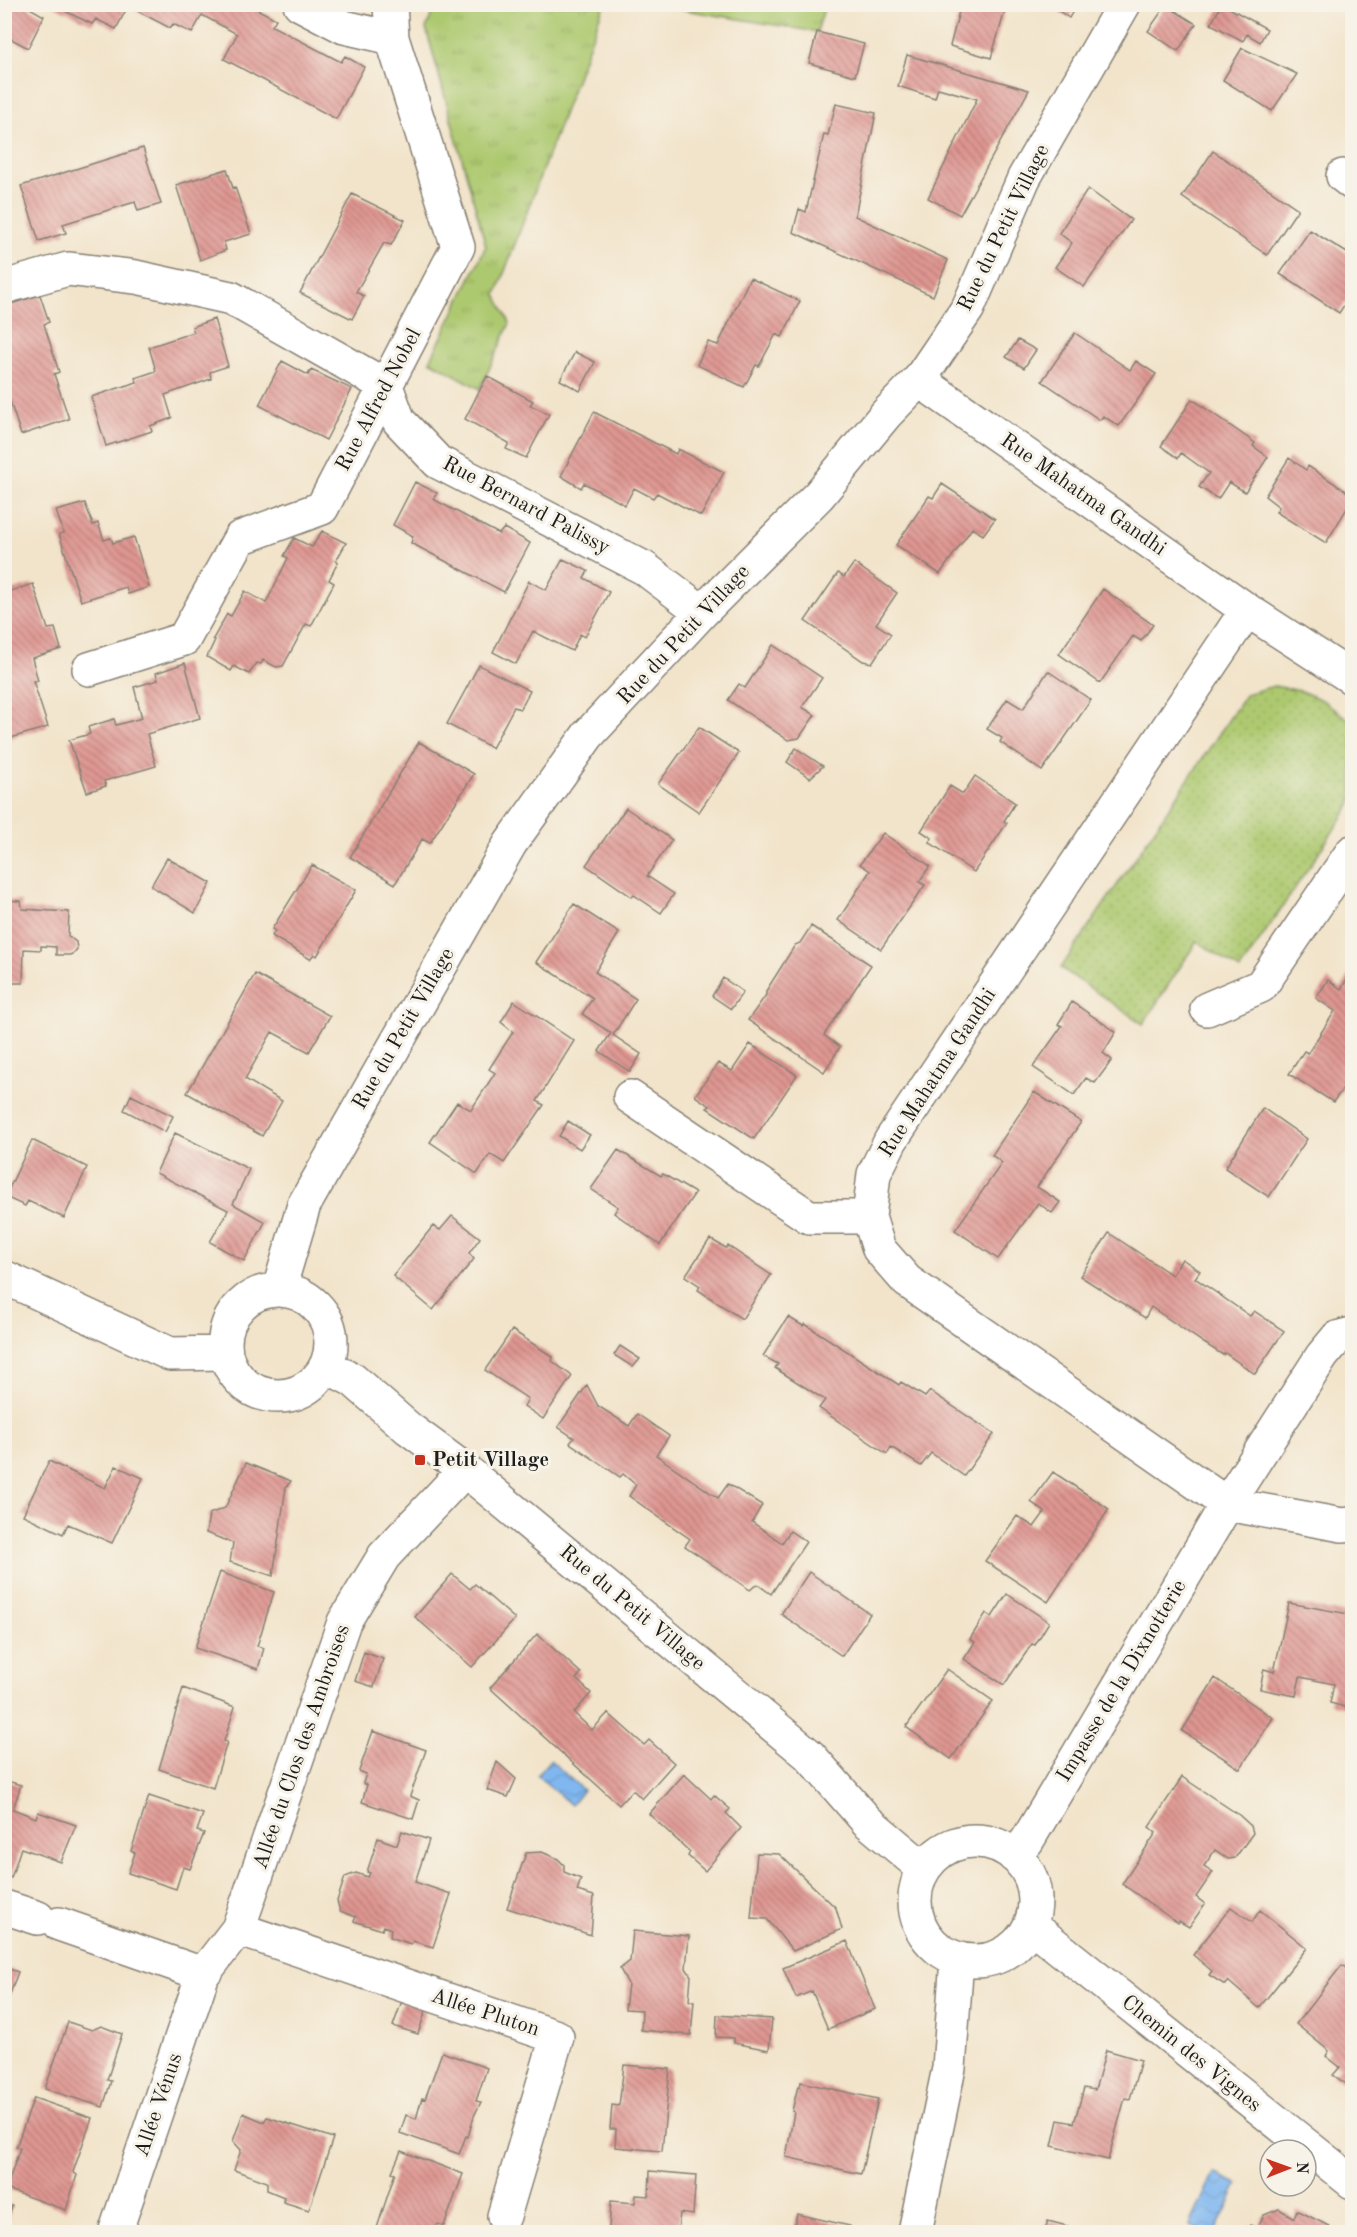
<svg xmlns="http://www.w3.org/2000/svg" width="1357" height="2237" viewBox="0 0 1357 2237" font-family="'Old Standard TT',serif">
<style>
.grass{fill:url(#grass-tufts);stroke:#647246;stroke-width:1.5}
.garden{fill:url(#garden-dots);stroke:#647246;stroke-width:1.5}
.water{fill:url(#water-waves);stroke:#4e6a86;stroke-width:1.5}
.building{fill:url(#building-back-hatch)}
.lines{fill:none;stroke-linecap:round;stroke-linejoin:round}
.minor-casing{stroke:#878074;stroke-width:36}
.minor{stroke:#fff;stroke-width:33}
.poi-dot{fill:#c8321e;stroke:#f7f3e8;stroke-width:2}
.labels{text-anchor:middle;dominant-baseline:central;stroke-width:6;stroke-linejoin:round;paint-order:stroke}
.street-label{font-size:21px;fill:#1c1c1c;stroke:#f7f3e8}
.poi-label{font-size:21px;font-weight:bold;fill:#1c1c1c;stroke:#f7f3e8;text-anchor:start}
</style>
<defs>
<pattern id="grass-tufts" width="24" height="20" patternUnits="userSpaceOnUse" patternTransform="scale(1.5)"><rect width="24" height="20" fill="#adc96f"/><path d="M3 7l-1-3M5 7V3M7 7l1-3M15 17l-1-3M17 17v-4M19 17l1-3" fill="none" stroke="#94ac60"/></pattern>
<pattern id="garden-dots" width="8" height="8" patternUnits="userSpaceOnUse" patternTransform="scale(1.5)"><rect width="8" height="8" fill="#adc96f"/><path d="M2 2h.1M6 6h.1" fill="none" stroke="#94ac60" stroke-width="1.8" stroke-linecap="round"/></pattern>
<pattern id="water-waves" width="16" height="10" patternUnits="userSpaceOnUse" patternTransform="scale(1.5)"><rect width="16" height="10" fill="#80b7f0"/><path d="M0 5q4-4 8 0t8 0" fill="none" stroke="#6e9dcd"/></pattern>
<pattern id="building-back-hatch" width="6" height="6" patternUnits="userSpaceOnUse" patternTransform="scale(1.5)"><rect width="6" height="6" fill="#df9692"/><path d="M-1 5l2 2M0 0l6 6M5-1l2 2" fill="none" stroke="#b47a76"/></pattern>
</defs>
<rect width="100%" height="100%" fill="#f7f3e8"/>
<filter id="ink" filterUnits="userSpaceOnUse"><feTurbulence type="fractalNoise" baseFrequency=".0167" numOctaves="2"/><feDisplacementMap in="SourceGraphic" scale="12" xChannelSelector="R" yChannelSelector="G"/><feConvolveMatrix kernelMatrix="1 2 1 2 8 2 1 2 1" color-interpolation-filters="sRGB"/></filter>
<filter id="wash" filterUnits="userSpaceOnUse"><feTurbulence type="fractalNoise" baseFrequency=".008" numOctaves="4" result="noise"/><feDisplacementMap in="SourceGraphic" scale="24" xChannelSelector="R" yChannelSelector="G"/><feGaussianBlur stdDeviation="1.35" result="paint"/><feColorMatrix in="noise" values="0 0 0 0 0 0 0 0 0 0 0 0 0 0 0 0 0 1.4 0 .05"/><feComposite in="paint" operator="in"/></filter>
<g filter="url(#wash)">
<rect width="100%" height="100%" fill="#f2e4cb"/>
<path class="grass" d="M 436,5 L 604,5 L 496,295 L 510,323 L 480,389 L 430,361 L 486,246 L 426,28 Z
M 655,5 L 825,5 L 817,32 Z"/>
<path class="garden" d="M 1274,686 L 1301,691 L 1322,700 L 1352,722 L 1352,803 L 1240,970 L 1197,941 L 1143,1024 L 1061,968 L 1246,694 Z"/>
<path class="water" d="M 550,1760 L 583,1790 L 571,1805 L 537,1775 Z
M 1214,2173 L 1238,2184 L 1215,2232 L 1206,2232 L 1190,2225 Z"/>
<g id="blocks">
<path class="building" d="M 4,4 L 29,4 L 28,7 L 44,16 L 28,48 L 4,35 Z
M 50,4 L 242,4 L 250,8 L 251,6 L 276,19 L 272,26 L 341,62 L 345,56 L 364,67 L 336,119 L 224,59 L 237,34 L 202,15 L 192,33 L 173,24 L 170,28 L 128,6 L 116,29 L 96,19 L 92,24 Z
M 961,4 L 1007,4 L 991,58 L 950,46 Z
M 1048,4 L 1077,4 L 1069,18 Z
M 1222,4 L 1267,29 L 1260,42 L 1247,34 L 1243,41 L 1211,24 Z
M 1166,5 L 1196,24 L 1178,51 L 1148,31 Z
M 817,32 L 864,44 L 855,76 L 809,63 Z
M 1242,48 L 1297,74 L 1272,111 L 1223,80 Z
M 907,55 L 1029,90 L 960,215 L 928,198 L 977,99 L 938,88 L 935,98 L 898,86 Z
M 836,104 L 876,113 L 855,216 L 948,260 L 933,296 L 793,232 L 799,209 L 806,212 L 824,134 L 828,135 Z
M 143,148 L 161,204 L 138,211 L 135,202 L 89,216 L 63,224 L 66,233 L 39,241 L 21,186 Z
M 1213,151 L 1298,209 L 1267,255 L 1182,197 Z
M 227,169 L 233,188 L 235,187 L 251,234 L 224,242 L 226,250 L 200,260 L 176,185 Z
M 1088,189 L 1131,220 L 1084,287 L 1055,267 L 1072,243 L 1059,233 Z
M 352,194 L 405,220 L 391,245 L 384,243 L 356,292 L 364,296 L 352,319 L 300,293 Z
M 1310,230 L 1352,256 L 1352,293 L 1339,313 L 1280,274 Z
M 750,278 L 800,301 L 782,337 L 776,334 L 759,366 L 756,365 L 744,387 L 697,365 L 708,342 L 718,345 Z
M 40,295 L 49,322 L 44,324 L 59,372 L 54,374 L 69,419 L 21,435 L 6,389 L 10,388 L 4,370 L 4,306 Z
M 214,319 L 228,366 L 210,372 L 211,379 L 165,395 L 172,418 L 150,426 L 152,431 L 106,446 L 91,397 L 137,382 L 135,378 L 156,371 L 149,347 L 194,332 L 192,327 Z
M 1075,333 L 1130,370 L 1136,361 L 1156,374 L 1119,426 L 1103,416 L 1100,420 L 1042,381 Z
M 1018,340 L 1036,350 L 1024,368 L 1006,357 Z
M 575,352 L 595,362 L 580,391 L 560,380 Z
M 282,361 L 308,375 L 311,370 L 352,389 L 326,440 L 259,405 Z
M 487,376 L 533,401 L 530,405 L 549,414 L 526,458 L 506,449 L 509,443 L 465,419 Z
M 1192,399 L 1255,443 L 1253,446 L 1268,457 L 1245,492 L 1229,482 L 1218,499 L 1199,487 L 1209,473 L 1181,453 L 1178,458 L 1161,446 Z
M 594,412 L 676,454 L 678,449 L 724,472 L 701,516 L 657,493 L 653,498 L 634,488 L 625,505 L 584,483 L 581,488 L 561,476 Z
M 1289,458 L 1306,470 L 1308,466 L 1352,495 L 1352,500 L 1326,543 L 1276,512 L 1279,507 L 1265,496 Z
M 415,482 L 437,493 L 433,499 L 499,534 L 504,528 L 530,543 L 504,592 L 411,543 L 413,536 L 393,525 Z
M 942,484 L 995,519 L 983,535 L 972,528 L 940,574 L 896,545 L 929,496 L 933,498 Z
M 85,503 L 93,525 L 98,523 L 104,540 L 111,538 L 113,543 L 134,537 L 149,587 L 128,594 L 126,587 L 81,601 L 59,534 L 64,533 L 56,511 Z
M 322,531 L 346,543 L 336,561 L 338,562 L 329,580 L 334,583 L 311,626 L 306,624 L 283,666 L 276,667 L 263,660 L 261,664 L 257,663 L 249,674 L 234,666 L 231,671 L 207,657 L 215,640 L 213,639 L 227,614 L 231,616 L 245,591 L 266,603 L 288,558 L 284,556 L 294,538 L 312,547 Z
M 563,559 L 588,571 L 584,578 L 609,592 L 585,637 L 580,634 L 572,651 L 533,631 L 516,664 L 493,652 L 529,581 L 546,590 Z
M 854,563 L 897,593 L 876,624 L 891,634 L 872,663 L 863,661 L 805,621 L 838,573 L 844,577 Z
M 33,584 L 48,629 L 55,628 L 61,649 L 32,658 L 38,681 L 33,681 L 48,727 L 4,740 L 4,593 Z
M 1103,589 L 1153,625 L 1141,641 L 1133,636 L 1100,683 L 1059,654 Z
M 773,645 L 822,678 L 802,707 L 815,715 L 799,738 L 788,740 L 728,700 L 739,684 L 745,688 Z
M 185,663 L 200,718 L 147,734 L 156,766 L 104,781 L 106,786 L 87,792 L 69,740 L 90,734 L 88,727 L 114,719 L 116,725 L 142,718 L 134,687 L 158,680 L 156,673 Z
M 479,665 L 530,691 L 520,709 L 514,707 L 492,748 L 447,724 Z
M 1048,671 L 1091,700 L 1042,771 L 1000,742 L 1002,738 L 987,729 L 1007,699 L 1023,709 Z
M 699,727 L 739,753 L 699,812 L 658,784 Z
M 419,742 L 474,774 L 430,843 L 422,839 L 395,884 L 350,857 Z
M 796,748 L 823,766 L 810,778 L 787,762 Z
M 975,776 L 1015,803 L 1004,821 L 1007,823 L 974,872 L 929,842 L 932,838 L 921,831 L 950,786 L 963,794 Z
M 626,808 L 672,840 L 647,876 L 674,894 L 661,913 L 634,895 L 632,897 L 586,865 Z
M 883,833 L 930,866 L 919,882 L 925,885 L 881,949 L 838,920 L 870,871 L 860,864 Z
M 167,858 L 211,883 L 195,913 L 151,886 Z
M 312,865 L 356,890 L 317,956 L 314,954 L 310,959 L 272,936 L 275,931 L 272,929 Z
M 4,900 L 21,901 L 22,909 L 69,912 L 68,936 L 76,942 L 77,949 L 74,953 L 70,955 L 56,955 L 56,947 L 41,946 L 41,950 L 24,949 L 23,983 L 7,983 L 4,977 Z
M 574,904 L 619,933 L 595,972 L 636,999 L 613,1035 L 641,1054 L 630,1072 L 599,1051 L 611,1033 L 582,1014 L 593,998 L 536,962 Z
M 811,926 L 871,965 L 824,1035 L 840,1047 L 824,1072 L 748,1020 L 766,995 L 766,991 L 795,945 L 800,943 Z
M 1352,971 L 1352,1084 L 1348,1082 L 1333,1102 L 1289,1074 L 1304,1051 L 1308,1053 L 1335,1011 L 1316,998 L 1328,980 L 1341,989 Z
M 255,974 L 330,1016 L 309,1052 L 272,1032 L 245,1079 L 282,1101 L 262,1136 L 187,1093 Z
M 723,978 L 743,992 L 731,1009 L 712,996 Z
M 514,1001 L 574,1041 L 537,1101 L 544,1105 L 504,1163 L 490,1154 L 477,1174 L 430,1142 L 457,1102 L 471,1110 L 495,1073 L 489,1069 L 513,1032 L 501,1022 Z
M 1072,1002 L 1116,1032 L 1103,1053 L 1112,1060 L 1095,1083 L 1086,1078 L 1074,1095 L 1033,1067 L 1062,1026 L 1058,1024 Z
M 750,1044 L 797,1075 L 754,1139 L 707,1108 L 710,1106 L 695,1096 L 718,1063 L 732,1071 Z
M 1034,1092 L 1081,1122 L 1037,1187 L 1060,1202 L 1052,1213 L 1038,1203 L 998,1259 L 955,1230 L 1002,1163 L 992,1155 Z
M 131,1095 L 173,1116 L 165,1132 L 124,1110 Z
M 1263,1108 L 1307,1139 L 1269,1197 L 1225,1168 Z
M 568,1121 L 590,1135 L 580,1149 L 559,1136 Z
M 175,1133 L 249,1169 L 233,1204 L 265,1222 L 244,1261 L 210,1242 L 228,1210 L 156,1173 Z
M 32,1140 L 87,1167 L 64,1218 L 28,1201 L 25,1206 L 5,1197 Z
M 618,1150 L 661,1176 L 663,1174 L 695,1193 L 660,1245 L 614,1213 L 618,1207 L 591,1189 Z
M 452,1216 L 480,1238 L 469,1253 L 474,1259 L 433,1310 L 393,1276 L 433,1226 L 440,1230 Z
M 1109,1233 L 1172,1275 L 1182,1259 L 1200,1271 L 1195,1278 L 1250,1316 L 1254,1311 L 1284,1331 L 1255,1374 L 1225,1353 L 1223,1355 L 1204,1343 L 1151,1307 L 1145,1318 L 1080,1276 Z
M 710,1239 L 726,1248 L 728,1246 L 771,1275 L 742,1319 L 698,1290 L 700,1286 L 685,1276 Z
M 788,1317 L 803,1326 L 805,1324 L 899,1385 L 901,1382 L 925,1397 L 930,1391 L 994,1434 L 964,1476 L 931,1453 L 921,1466 L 891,1447 L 887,1454 L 819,1408 L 825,1400 L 775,1368 L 778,1364 L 763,1356 Z
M 512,1330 L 553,1357 L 552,1361 L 572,1376 L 543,1419 L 524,1406 L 528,1399 L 485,1370 Z
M 620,1346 L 640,1359 L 633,1367 L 614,1355 Z
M 587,1385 L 598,1406 L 629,1426 L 637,1414 L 669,1436 L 656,1455 L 718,1498 L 728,1484 L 762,1505 L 752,1522 L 782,1543 L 790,1531 L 806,1542 L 771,1594 L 757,1584 L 750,1590 L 685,1546 L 690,1539 L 629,1496 L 636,1485 L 623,1474 L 620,1477 L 570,1443 L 574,1438 L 558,1427 Z
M 49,1461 L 105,1488 L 116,1466 L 143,1478 L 112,1543 L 68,1524 L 63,1534 L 23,1515 Z
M 246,1463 L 291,1481 L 286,1487 L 273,1576 L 230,1562 L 233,1543 L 206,1533 L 209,1514 L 225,1508 Z
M 1053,1472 L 1109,1509 L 1048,1602 L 985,1561 L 1017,1516 L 1034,1527 L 1045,1512 L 1031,1502 Z
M 220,1572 L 274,1592 L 257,1646 L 264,1648 L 258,1669 L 195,1648 Z
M 809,1572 L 870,1614 L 842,1656 L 781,1614 Z
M 452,1574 L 470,1589 L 475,1584 L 515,1619 L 472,1667 L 415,1617 Z
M 1007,1594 L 1049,1622 L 1035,1645 L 1032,1644 L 1004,1685 L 964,1659 L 975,1642 L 970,1639 L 986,1613 L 992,1617 Z
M 1289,1603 L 1349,1614 L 1347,1622 L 1352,1623 L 1352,1709 L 1330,1703 L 1334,1684 L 1300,1677 L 1296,1696 L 1260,1689 L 1264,1669 L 1274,1672 Z
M 537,1634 L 581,1673 L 576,1679 L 591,1693 L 574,1713 L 592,1730 L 608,1713 L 644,1745 L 649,1740 L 674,1763 L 642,1799 L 633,1790 L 619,1805 L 490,1688 Z
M 364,1652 L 383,1659 L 374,1687 L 355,1681 Z
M 947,1669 L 993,1701 L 951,1759 L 906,1727 Z
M 1215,1678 L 1273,1718 L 1240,1769 L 1182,1731 Z
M 183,1688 L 235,1707 L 224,1741 L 227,1742 L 213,1788 L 159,1769 Z
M 373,1731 L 426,1750 L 410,1796 L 419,1800 L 413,1819 L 362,1802 L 367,1785 L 363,1783 L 366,1774 L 359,1771 Z
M 497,1762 L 516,1779 L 508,1797 L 487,1790 Z
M 684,1774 L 711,1799 L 714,1795 L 730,1809 L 726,1813 L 741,1828 L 705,1871 L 688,1856 L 690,1852 L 649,1814 Z
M 1182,1777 L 1239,1815 L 1251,1826 L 1253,1833 L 1235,1858 L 1228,1859 L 1215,1850 L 1204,1866 L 1213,1872 L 1196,1897 L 1205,1904 L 1189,1927 L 1179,1921 L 1178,1923 L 1122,1884 L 1156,1833 L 1149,1827 Z
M 4,1780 L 21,1785 L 13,1809 L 36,1818 L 38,1812 L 76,1825 L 61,1862 L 21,1848 L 11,1878 L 4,1875 Z
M 149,1796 L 203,1814 L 197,1831 L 204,1833 L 190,1869 L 183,1867 L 176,1889 L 128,1873 L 135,1853 L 131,1851 Z
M 402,1831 L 429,1840 L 415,1882 L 451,1894 L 433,1947 L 413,1941 L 411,1944 L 390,1937 L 391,1929 L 384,1926 L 382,1930 L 354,1921 L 356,1917 L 340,1911 L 337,1901 L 345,1877 L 356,1873 L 368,1877 L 370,1873 L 367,1872 L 378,1838 L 397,1845 Z
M 542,1852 L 558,1859 L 564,1865 L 564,1872 L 581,1879 L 577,1891 L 594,1896 L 591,1935 L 507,1908 L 526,1853 Z
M 757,1853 L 779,1854 L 836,1908 L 842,1929 L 793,1951 L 767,1919 L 751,1918 Z
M 1231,1907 L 1252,1922 L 1260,1910 L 1307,1948 L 1259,2008 L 1228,1981 L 1225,1985 L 1209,1975 L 1212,1971 L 1193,1955 Z
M 633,1931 L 689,1936 L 686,1968 L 691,1976 L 689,2001 L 694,2001 L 691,2035 L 641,2030 L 642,2010 L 625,2009 L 628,1984 L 620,1969 L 630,1961 Z
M 847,1941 L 875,2009 L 828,2029 L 812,1991 L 796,1998 L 783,1968 Z
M 1342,1965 L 1352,1973 L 1352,2085 L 1351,2087 L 1333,2075 L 1340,2067 L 1326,2056 L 1329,2051 L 1296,2024 Z
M 4,1967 L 18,1972 L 5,2008 L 4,2008 Z
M 402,2001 L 426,2010 L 418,2034 L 393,2026 Z
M 717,2015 L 772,2019 L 769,2050 L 734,2043 L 734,2038 L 716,2037 Z
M 68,2022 L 92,2030 L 101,2026 L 122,2034 L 107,2080 L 111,2081 L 103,2107 L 45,2089 Z
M 1106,2050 L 1141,2060 L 1130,2099 L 1125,2098 L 1108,2160 L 1052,2146 L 1058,2120 L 1074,2123 L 1084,2088 L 1095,2090 Z
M 442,2052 L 487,2068 L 476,2101 L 481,2102 L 474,2116 L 468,2137 L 466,2136 L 459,2154 L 400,2133 L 406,2115 L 416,2119 L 422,2098 L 425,2099 Z
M 624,2065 L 670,2069 L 662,2151 L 615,2147 L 616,2129 L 610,2129 L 612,2105 L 619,2106 Z
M 801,2082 L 878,2099 L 861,2174 L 786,2157 L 794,2112 L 792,2111 L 798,2086 L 800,2087 Z
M 34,2098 L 92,2118 L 73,2172 L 77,2175 L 66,2210 L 6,2189 L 20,2148 L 16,2147 Z
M 243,2113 L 264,2122 L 267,2117 L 333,2138 L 309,2210 L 283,2202 L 284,2197 L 267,2190 L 267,2182 L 234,2170 L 241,2150 L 233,2141 Z
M 401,2151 L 463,2174 L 444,2226 L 438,2224 L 435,2232 L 381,2232 L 376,2231 L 395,2173 L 392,2172 Z
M 650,2171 L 696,2175 L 693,2215 L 680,2213 L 678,2232 L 626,2232 L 627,2230 L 609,2228 L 611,2201 L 635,2203 L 636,2195 L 649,2196 Z
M 4,2204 L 12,2206 L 5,2228 L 4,2228 Z
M 1279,2209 L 1294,2218 L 1297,2210 L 1329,2226 L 1325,2232 L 1246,2232 L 1250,2225 L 1257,2228 L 1264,2215 Z
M 797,2214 L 850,2226 L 849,2232 L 793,2232 Z
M 1048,2221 L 1090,2232 L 1044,2232 Z"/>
</g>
</g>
<g filter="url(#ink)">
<use href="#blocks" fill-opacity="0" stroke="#878074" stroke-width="1.5"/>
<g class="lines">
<defs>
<path id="minor" d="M 300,4 L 344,27 L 392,38
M 1343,176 L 1352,183
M 4,287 L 68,269 L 136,277 L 231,298 L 386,386 L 399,421 L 438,462 L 644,568 L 702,612
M 919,380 L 1247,610 L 1352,678
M 1247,610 L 891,1140 L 874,1174 L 869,1217 L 879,1249 L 907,1281 L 1227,1504 L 1342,1525 L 1352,1524
M 89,669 L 184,639 L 240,538 L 322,508 L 458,247 L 392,38 L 390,4
M 1207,1009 L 1261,986 L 1352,852
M 630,1097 L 809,1217 L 869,1217
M 4,1277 L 170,1354 L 225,1353
M 279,1289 L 304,1205 L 510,844 L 588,735 L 702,612 L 819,495 L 886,414 L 919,380 L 968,308 L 1024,178 L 1124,4
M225 1343a53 53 0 1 1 106 0a53 53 0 1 1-106 0Z
M 326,1366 L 353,1380 L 408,1428 L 465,1470 L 809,1755 L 867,1821 L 923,1868
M915 1901a60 60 0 1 1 120 0a60 60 0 1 1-120 0Z
M 1014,1856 L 1027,1841 L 1227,1504 L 1322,1356 L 1337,1338 L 1352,1334
M 4,1907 L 38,1918
M 59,1924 L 203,1974
M 1029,1927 L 1044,1936 L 1352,2182
M 238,1929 L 557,2037 L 504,2216
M 122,2232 L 116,2230 L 203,1974 L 238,1929 L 344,1622 L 384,1556 L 465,1470
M 915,2232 L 949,2068 L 957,1959"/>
</defs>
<use href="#minor" class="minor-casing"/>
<use href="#minor" class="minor"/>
</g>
</g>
<rect class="poi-dot" x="414" y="1454" width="12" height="12" rx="3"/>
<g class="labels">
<g class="street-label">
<text transform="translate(1004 228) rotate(-64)">Rue du Petit Village</text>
<text transform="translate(379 400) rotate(-62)">Rue Alfred Nobel</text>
<text transform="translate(1083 495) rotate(35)">Rue Mahatma Gandhi</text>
<text transform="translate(526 506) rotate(28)">Rue Bernard Palissy</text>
<text transform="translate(684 635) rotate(-47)">Rue du Petit Village</text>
<text transform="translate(404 1029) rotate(-60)">Rue du Petit Village</text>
<text transform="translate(938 1073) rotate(-57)">Rue Mahatma Gandhi</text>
<text transform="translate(632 1608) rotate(40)">Rue du Petit Village</text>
<text transform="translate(1122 1681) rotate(-59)">Impasse de la Dixnotterie</text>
<text transform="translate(302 1747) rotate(-71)">Allée du Clos des Ambroises</text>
<text transform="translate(485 2013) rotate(18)">Allée Pluton</text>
<text transform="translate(1191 2054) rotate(39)">Chemin des Vignes</text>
<text transform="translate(159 2105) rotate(-71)">Allée Vénus</text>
</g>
<g class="poi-label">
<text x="432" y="1460">Petit Village</text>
</g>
</g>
<rect width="1357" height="2237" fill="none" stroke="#f7f3e8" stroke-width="24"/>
<g transform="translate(1288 2168) rotate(89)"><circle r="28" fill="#f7f3e8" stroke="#9f9d96" stroke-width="1.5"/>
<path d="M0-4.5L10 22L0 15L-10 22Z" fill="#c8321e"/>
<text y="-9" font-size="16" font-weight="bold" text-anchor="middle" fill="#1c1c1c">N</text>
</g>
</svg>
